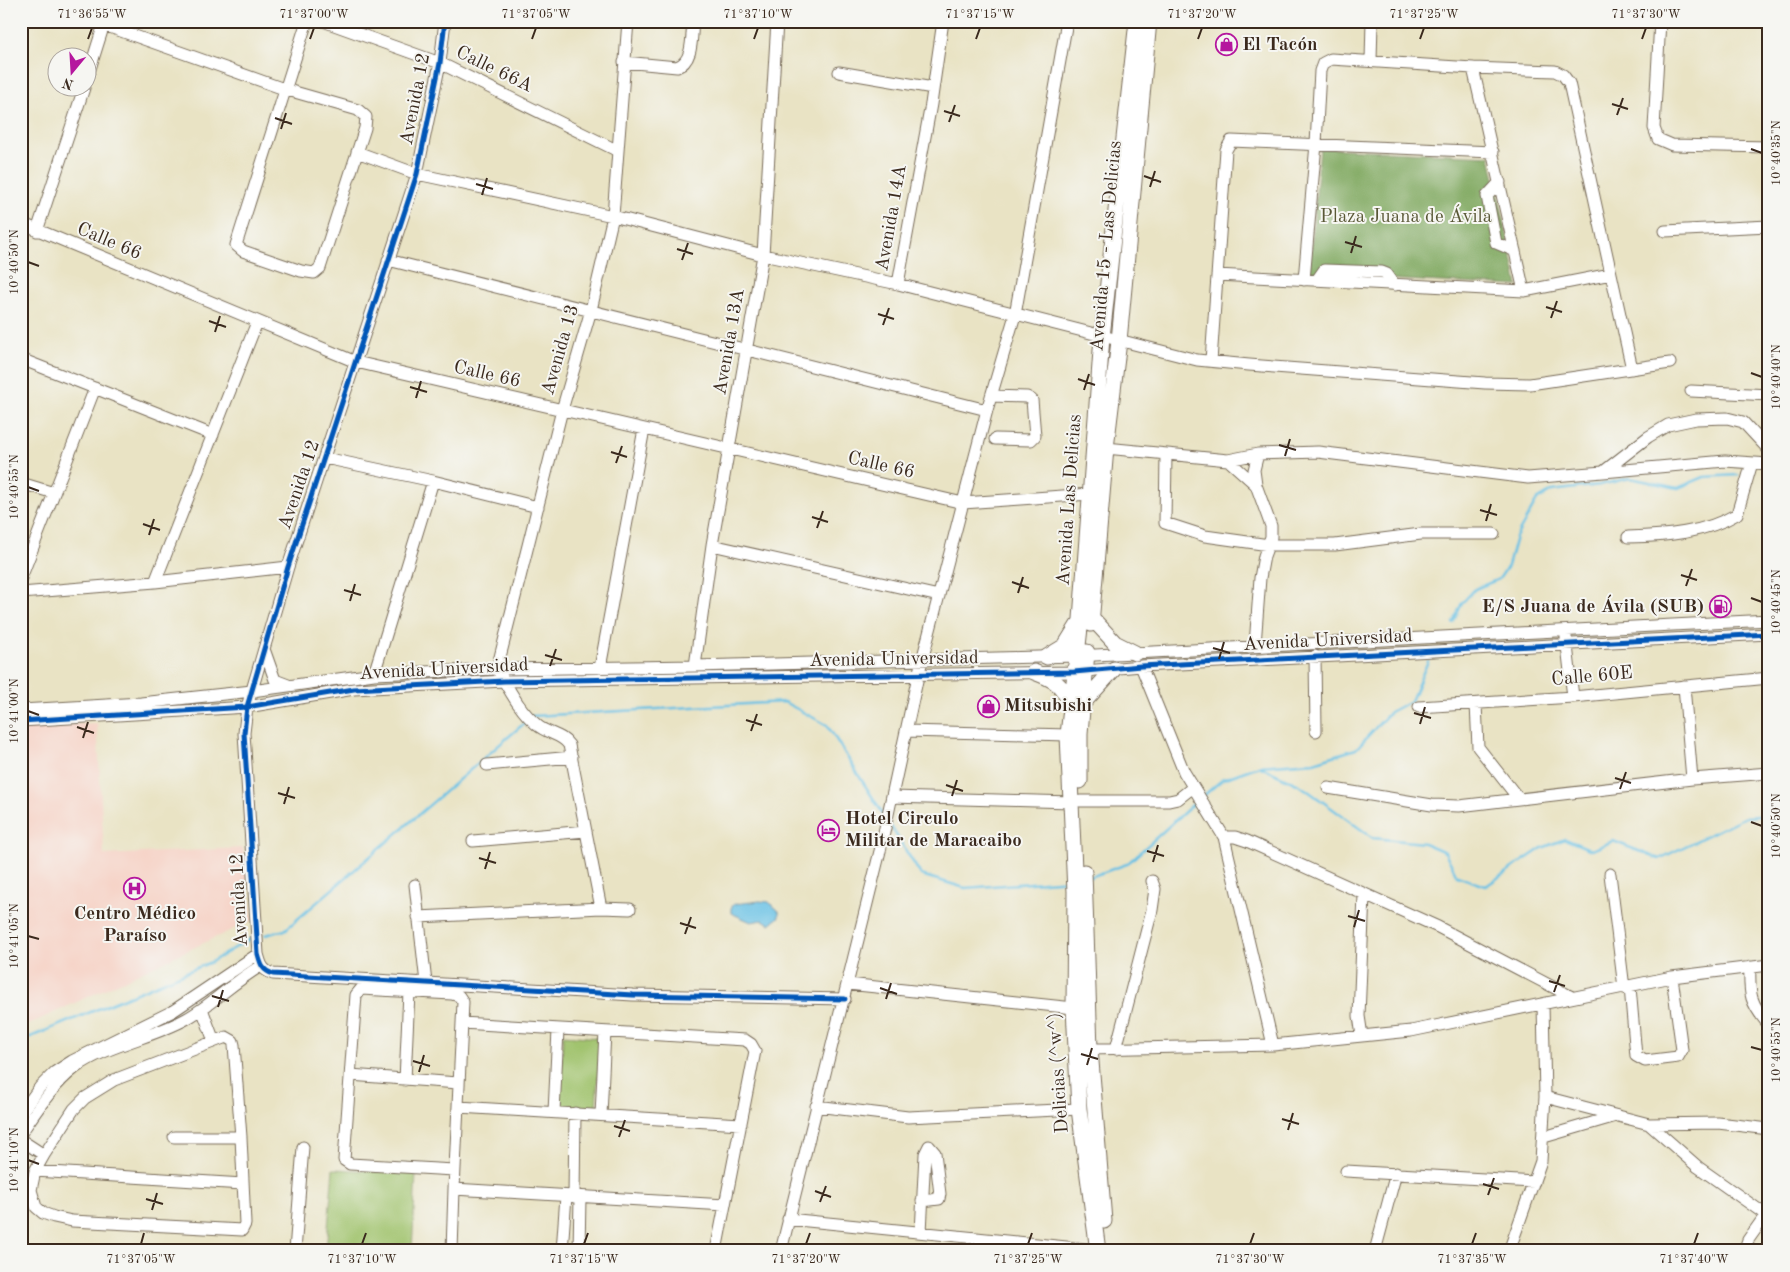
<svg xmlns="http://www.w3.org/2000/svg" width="1790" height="1272" viewBox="0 0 1790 1272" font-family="'Old Standard TT',serif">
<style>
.built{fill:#f6d1c5}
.green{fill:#a0c36d;stroke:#6e7646}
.forest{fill:#80a960;stroke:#5e6a3f}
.water{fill:#68c1e5;stroke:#527682}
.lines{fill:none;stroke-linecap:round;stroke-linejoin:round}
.stream{stroke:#68c1e5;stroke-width:2.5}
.minor-casing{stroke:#786b58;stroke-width:13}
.major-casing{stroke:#786b58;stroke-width:17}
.minor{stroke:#fff;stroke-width:11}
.major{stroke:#fff;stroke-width:15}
.cycleway-casing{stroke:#f6f6f2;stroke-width:8}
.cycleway{stroke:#0057b8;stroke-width:5}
.ticks{fill:none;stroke:#3b2a1e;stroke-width:2}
.labels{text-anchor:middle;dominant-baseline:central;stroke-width:4;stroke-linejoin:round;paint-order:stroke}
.poi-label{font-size:19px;font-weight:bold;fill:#3b2a1e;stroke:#f6f6f2;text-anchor:start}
.street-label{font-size:19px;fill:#3b2a1e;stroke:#f6f6f2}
.park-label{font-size:19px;fill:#595836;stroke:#f6f6f2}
.neatline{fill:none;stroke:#3b2a1e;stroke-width:2}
.ticks-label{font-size:12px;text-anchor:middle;fill:#3b2a1e}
</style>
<rect width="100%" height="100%" fill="#f6f6f2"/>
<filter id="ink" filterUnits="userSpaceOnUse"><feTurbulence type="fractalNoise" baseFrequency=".02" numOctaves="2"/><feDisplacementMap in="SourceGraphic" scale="10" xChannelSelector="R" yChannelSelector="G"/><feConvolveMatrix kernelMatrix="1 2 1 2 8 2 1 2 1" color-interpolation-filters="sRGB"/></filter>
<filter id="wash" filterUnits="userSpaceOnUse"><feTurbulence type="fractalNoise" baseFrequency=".0096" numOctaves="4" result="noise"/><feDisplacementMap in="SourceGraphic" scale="20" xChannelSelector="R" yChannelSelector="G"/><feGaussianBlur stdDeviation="1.12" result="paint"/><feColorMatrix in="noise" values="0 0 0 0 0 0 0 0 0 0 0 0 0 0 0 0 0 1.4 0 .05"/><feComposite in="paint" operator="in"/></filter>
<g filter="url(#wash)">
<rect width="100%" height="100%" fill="#e9e3c4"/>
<path class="built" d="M 97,723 L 104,855 L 243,848 L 253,920 L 21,1028 L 21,727 Z"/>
<path class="green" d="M 563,1035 L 600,1038 L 596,1110 L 560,1109 Z
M 333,1169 L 416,1173 L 412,1251 L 326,1251 Z"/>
<path class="forest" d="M 1320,148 L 1490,156 L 1518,286 L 1309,275 Z"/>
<path class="water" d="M 760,901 L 769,902 L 779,911 L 779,917 L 770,924 L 763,920 L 751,922 L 731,913 L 731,908 L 734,904 Z"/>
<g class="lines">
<path class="stream" d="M 1453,623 L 1462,603 L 1475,589 L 1499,579 L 1508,566 L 1516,537 L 1537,500 L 1552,491 L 1600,485 L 1630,478 L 1678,488 L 1704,477 L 1738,475
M 532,716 L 784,702 L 827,725 L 883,814
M 1259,766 L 1314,762 L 1356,749 L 1390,712 L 1411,701 L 1428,661
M 1202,797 L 1223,779 L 1259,766 L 1301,786 L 1373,838 L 1424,843 L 1445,852 L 1457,876 L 1486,886 L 1542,848 L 1565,839 L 1592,850 L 1613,841 L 1659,859 L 1745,817 L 1769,815
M 890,825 L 921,875 L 965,888 L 1070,880
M 1090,877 L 1127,864 L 1198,800
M 265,935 L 285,930 L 528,720
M 21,1041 L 211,962 L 250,939"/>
</g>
</g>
<g filter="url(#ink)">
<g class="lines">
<defs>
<path id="minor" d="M 323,21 L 440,63 L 618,151
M 445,21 L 440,63 L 417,174 L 288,567 L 247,707 L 244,733 L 258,954 C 261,965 262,970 273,974 L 633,995 L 845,999
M 943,21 L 931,104 L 898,284 L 1197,360 L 1249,365 L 1485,383 L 1530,384 L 1670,363
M 1660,21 L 1654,128 L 1658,139 L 1672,145 L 1769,147
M 104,25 L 284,89 L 358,110 L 366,117 L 365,128 L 320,268 L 314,273 L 301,271 L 243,251 L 236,245 L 307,21
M 1371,61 L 1372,21
M 624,62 L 677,67 C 694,61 691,37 693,21
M 1473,68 L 1555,71 L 1563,75 L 1569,83 L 1632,369
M 839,72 L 933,88
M 88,75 L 105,21
M 357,152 L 417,174 L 613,216 L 763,255 L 898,284
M 1500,182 L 1487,196 L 1496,243 L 1515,251
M 21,223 L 356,362 L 963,503 L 1090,494
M 37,231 L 84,88
M 1665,231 L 1769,226
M 388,260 L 987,410
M 1217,275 L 1524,291 L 1611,274
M 1304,280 L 1316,144 L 1320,71 L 1323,63 L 1331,59 L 1473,68 L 1524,291
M 1317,280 L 1324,270 L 1382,272 L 1387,274 L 1395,285
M 21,359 L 213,435
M 1211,361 L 1226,150 L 1231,141 L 1493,152
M 1691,391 L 1769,395
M 991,396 L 1027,397 L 1032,400 L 1035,436 L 1031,440 L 995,439
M 1106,448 L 1228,460 L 1258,454 L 1318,452 L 1528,478 L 1603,472 L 1648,437 L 1668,425 L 1696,419 L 1727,418 L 1743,422 L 1769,450
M 1166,454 L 1165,523 L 1205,536 L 1269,545 L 1335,545 L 1421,534 L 1494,534
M 325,458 L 433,481 L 538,507
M 1228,460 L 1256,485 L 1271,526 L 1271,537 L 1264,556 L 1260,578 L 1255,645
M 1603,472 L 1725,461 L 1769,464
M 21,483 L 54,493
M 1256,485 L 1254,470 L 1258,454
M 1628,537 C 1666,536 1705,533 1737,514 L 1752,463
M 712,545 L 939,596
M 21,578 L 95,388
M 155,582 L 257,322
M 21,593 L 155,582 L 288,567
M 1566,637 L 1573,697
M 264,649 L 275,680 L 288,685
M 1315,656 L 1316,731
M 695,666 L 712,545 L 763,255 L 777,21
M 1141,666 L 1184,772 L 1224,837 L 1273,1045
M 600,668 L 644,429
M 374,674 L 433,481
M 1684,686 L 1692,779
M 1476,704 L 1478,747 L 1518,798
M 1419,707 L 1573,697 L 1769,678
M 21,710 L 141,703 L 252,691 L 374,674 L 497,669 L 695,666 L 1076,656 L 1769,620
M 21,721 L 247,707 L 354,689 L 504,681 L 1074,672 L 1141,666 L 1769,634
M 906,731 L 1068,735
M 487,765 L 572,757
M 1328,788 L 1432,805 L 1459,806 L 1692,779 L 1769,773
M 892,797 L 1072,802
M 1080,801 L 1169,801 L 1178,799 L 1192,788
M 1224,837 L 1235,837 L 1247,841 L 1438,927 L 1572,997
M 473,841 L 586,831
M 1610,874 L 1624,988
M 415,885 L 426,983
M 601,908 L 630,909
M 418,917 L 601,908 L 569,745 C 562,734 547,734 537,725 C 519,710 509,689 497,669 L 562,410 L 591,310 L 613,216 L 628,21
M 1750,967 C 1749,995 1750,1003 1769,1025
M 848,984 L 1074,1008
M 1630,987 L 1636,1056 L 1645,1061 L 1678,1057 L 1682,1050 L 1672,977
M 202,1009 L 214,1041
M 462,1023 L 745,1040 L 751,1044 L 755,1051 L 716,1251
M 1362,1036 L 1359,1016 L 1364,895
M 226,1037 L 233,1041 L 234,1045 L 241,1137 L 245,1224 L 242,1230 L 72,1221 L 54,1217 L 43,1213 L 36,1207 L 31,1190 L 35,1171 L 44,1155 L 74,1109 L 85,1098 L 114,1080 Z
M 1090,1049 L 1273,1045 L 1411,1031 L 1672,977 L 1769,965
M 1116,1049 L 1152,910 L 1155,889 L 1152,881
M 350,1075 L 458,1083
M 405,1080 L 409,992
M 1545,1097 L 1649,1124 L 1698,1167 L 1769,1217
M 816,1106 L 908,1117 L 1079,1109
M 459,1107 L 741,1124
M 554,1112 L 558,1030
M 21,1113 L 40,1087 L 55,1072 L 72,1061 L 173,1011 L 258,954
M 601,1115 L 605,1032
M 1649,1124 L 1718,1123 L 1769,1129
M 21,1133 C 37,1110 53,1085 75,1068 C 106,1045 152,1038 186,1019 C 213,1004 234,981 261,966
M 174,1137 L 241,1137
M 1544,1137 L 1616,1116
M 21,1140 L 44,1155
M 454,1170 L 350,1164 L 344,1160 L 356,995 L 361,989 L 452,994 L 459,996 L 463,1002 L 454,1189 L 725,1205
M 35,1171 L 243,1184
M 1346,1171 L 1534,1182
M 574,1197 L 575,1113
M 788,1219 L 1106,1251
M 921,1232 L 925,1154 L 929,1146 L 935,1153 L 940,1194 L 939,1199 L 922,1201
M 295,1251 L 303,1147
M 452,1251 L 454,1189
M 562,1251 L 566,1196
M 579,1251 L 580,1197
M 781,1251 L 880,851 L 918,676 L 987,410 L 1015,315 L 1067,21
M 1375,1251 L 1396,1173
M 1509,1251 L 1541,1161 L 1545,1097 L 1543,1004
M 1744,1251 L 1748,1240 L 1765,1216"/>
<path id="major" d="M 1091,617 L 1115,643 L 1135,653
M 1091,624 L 1106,448 L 1119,341 L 1149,21
M 1047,657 L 1065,646 L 1078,625
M 1034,672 C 1053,679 1063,684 1070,704
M 1083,703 L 1114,669
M 1080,781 L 1080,733 L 1087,652
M 1084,872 L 1090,1049 L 1104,1221
M 1098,1251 L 1079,1109 L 1074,1008 L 1075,892 L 1068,735 L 1081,619 L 1102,337 L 1137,21"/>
</defs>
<use href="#minor" class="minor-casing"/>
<use href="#major" class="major-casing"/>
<use href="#minor" class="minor"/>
<use href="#major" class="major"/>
<defs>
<path id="cycleway" d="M 445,21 L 440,63 L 417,174 L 288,567 L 247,707 L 244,733 L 258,954 C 261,965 262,970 273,974 L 633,995 L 845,999
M 21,721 L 247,707 L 354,689 L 504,681 L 1074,672 L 1141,666 L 1769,634"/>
</defs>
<use href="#cycleway" class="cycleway-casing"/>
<use href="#cycleway" class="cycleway"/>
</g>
</g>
<path class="ticks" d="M 88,39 L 92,28M 310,39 L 314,28M 532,39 L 536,28M 754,39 L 758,28M 976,39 L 980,28M 1198,39 L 1202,28M 1420,39 L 1424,28M 1642,39 L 1646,28M 1612,104 L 1628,109M 944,111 L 960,116M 1617,115 L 1623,98M 275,118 L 292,124M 949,122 L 955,105M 281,129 L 286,113M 1751,149 L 1762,153M 1144,176 L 1161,182M 476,184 L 493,189M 1150,187 L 1155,171M 482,195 L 487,178M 1345,242 L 1362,247M 677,249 L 693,254M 1351,253 L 1356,236M 682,260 L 688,243M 28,262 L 39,266M 1546,307 L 1562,312M 878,314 L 894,319M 1551,318 L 1557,301M 209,321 L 226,327M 883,325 L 889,308M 215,332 L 220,316M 1751,373 L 1762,377M 1078,379 L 1095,385M 410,387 L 427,392M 1084,390 L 1089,374M 416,398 L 421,381M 1279,445 L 1296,450M 611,452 L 627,457M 1285,456 L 1290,439M 616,463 L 622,446M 28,487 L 39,491M 1480,510 L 1497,515M 812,517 L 828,522M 1486,521 L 1491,504M 143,524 L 160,530M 817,528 L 823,511M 149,535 L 154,519M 1681,575 L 1697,580M 1012,582 L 1029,588M 1686,586 L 1692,569M 344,590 L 361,595M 1018,593 L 1023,577M 1751,598 L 1762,602M 350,601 L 355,584M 1213,648 L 1230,653M 545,655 L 562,660M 1219,659 L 1224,642M 550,666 L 556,649M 28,711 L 39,715M 1414,713 L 1431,718M 746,720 L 762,725M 1420,724 L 1425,707M 77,727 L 94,733M 751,731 L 757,714M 83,738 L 88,722M 1615,778 L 1631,783M 946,785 L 963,791M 1620,789 L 1626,772M 278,793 L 295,798M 952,796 L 957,780M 284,804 L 289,787M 1751,822 L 1762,826M 1147,851 L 1164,856M 479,858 L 496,863M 1153,862 L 1158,845M 485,869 L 490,852M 1348,916 L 1365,921M 680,923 L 696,928M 1354,927 L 1359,910M 685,934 L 691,917M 28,936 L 39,939M 1549,981 L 1565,986M 880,988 L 897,994M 1554,992 L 1560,975M 212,996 L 229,1001M 886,999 L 891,983M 218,1007 L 223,990M 1751,1047 L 1762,1050M 1081,1054 L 1098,1059M 413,1061 L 430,1066M 1087,1065 L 1092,1048M 419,1072 L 424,1055M 1282,1119 L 1299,1124M 614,1126 L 630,1131M 1288,1130 L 1293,1113M 619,1137 L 625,1120M 28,1160 L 39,1164M 1483,1184 L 1499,1189M 815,1191 L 831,1197M 1488,1195 L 1494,1178M 146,1199 L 163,1204M 820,1202 L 826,1186M 152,1210 L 157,1193M 141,1244 L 144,1233M 362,1244 L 366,1233M 584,1244 L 588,1233M 806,1244 L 810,1233M 1028,1244 L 1032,1233M 1250,1244 L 1254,1233M 1472,1244 L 1476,1233M 1694,1244 L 1698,1233"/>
<defs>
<symbol id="shop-ring" viewBox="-11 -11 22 22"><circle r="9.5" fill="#f6f6f2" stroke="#b5179e" stroke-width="1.5"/><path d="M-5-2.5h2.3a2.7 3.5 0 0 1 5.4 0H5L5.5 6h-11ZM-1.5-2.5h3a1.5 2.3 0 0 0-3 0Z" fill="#b5179e"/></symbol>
<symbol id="fuel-ring" viewBox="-11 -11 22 22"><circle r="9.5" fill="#f6f6f2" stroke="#b5179e" stroke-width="1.5"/><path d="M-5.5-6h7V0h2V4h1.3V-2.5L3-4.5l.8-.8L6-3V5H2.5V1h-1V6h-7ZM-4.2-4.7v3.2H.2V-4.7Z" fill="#b5179e"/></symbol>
<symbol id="hotel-ring" viewBox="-11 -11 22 22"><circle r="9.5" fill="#f6f6f2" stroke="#b5179e" stroke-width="1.5"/><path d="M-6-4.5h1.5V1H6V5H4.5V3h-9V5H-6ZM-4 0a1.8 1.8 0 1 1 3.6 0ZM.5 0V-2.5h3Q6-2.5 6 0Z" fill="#b5179e"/></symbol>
<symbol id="hospital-ring" viewBox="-11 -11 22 22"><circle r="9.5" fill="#f6f6f2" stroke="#b5179e" stroke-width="1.5"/><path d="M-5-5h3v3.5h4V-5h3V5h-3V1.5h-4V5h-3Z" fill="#b5179e"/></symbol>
</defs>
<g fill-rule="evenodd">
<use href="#shop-ring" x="1214" y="32" width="25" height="25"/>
<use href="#fuel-ring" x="1708" y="594" width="25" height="25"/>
<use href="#shop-ring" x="976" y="694" width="25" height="25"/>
<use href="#hotel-ring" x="816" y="818" width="25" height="25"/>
<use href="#hospital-ring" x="122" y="876" width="25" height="25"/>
</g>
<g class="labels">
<g class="poi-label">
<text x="1242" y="45">El Tacón</text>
<text x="1704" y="607" text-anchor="end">E/S Juana de Ávila (SUB)</text>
<text x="1004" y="706">Mitsubishi</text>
<text x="845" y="819">Hotel Circulo<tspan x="845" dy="22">Militar de Maracaibo</tspan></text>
<text x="135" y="914" text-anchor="middle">Centro Médico<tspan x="135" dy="22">Paraíso</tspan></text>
</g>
<g class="street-label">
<text transform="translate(494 70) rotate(26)">Calle 66A</text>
<text transform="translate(416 99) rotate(-79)">Avenida 12</text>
<text transform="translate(892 218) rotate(-80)">Avenida 14A</text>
<text transform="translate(109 242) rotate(23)">Calle 66</text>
<text transform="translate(1107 246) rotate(-85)">Avenida 15 - Las Delicias</text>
<text transform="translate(730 342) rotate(-80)">Avenida 13A</text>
<text transform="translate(561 350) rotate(-74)">Avenida 13</text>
<text transform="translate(487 375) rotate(13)">Calle 66</text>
<text transform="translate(881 466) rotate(13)">Calle 66</text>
<text transform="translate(300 485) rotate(-71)">Avenida 12</text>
<text transform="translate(1070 500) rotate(-86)">Avenida Las Delicias</text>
<text transform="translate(1328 641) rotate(-3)">Avenida Universidad</text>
<text transform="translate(894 660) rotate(-1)">Avenida Universidad</text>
<text transform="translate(444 670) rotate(-3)">Avenida Universidad</text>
<text transform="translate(1592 677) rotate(-5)">Calle 60E</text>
<text transform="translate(240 900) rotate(-93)">Avenida 12</text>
<text transform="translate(1059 1073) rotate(-94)">Delicias (^w^)</text>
</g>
<g class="park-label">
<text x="1406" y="217">Plaza Juana de Ávila</text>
</g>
</g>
<rect width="1790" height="1272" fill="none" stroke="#f6f6f2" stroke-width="55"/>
<g transform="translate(72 72) rotate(198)"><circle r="24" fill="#f6f6f2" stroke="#aba49d"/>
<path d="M0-4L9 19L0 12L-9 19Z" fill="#b5179e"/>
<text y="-8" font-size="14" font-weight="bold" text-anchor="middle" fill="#3b2a1e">N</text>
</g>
<rect x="28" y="28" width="1734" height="1216" class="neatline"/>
<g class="ticks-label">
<text x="92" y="18">71°36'55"W</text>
<text x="314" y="18">71°37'00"W</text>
<text x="536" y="18">71°37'05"W</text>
<text x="758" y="18">71°37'10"W</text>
<text x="980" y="18">71°37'15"W</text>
<text x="1202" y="18">71°37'20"W</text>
<text x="1424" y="18">71°37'25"W</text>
<text x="1646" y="18">71°37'30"W</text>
<text transform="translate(1776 153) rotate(-90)" y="4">10°40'35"N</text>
<text transform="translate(14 262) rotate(-90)" y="4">10°40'50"N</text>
<text transform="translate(1776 377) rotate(-90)" y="4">10°40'40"N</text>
<text transform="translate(14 487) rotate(-90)" y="4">10°40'55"N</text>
<text transform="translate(1776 602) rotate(-90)" y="4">10°40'45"N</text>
<text transform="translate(14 711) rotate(-90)" y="4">10°41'00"N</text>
<text transform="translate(1776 826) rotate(-90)" y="4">10°40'50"N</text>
<text transform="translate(14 936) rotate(-90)" y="4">10°41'05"N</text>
<text transform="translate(1776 1050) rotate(-90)" y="4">10°40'55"N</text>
<text transform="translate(14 1160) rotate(-90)" y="4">10°41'10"N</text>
<text x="141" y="1263">71°37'05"W</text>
<text x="362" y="1263">71°37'10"W</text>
<text x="584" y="1263">71°37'15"W</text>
<text x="806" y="1263">71°37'20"W</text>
<text x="1028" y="1263">71°37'25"W</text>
<text x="1250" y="1263">71°37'30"W</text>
<text x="1472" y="1263">71°37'35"W</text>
<text x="1694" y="1263">71°37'40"W</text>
</g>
</svg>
